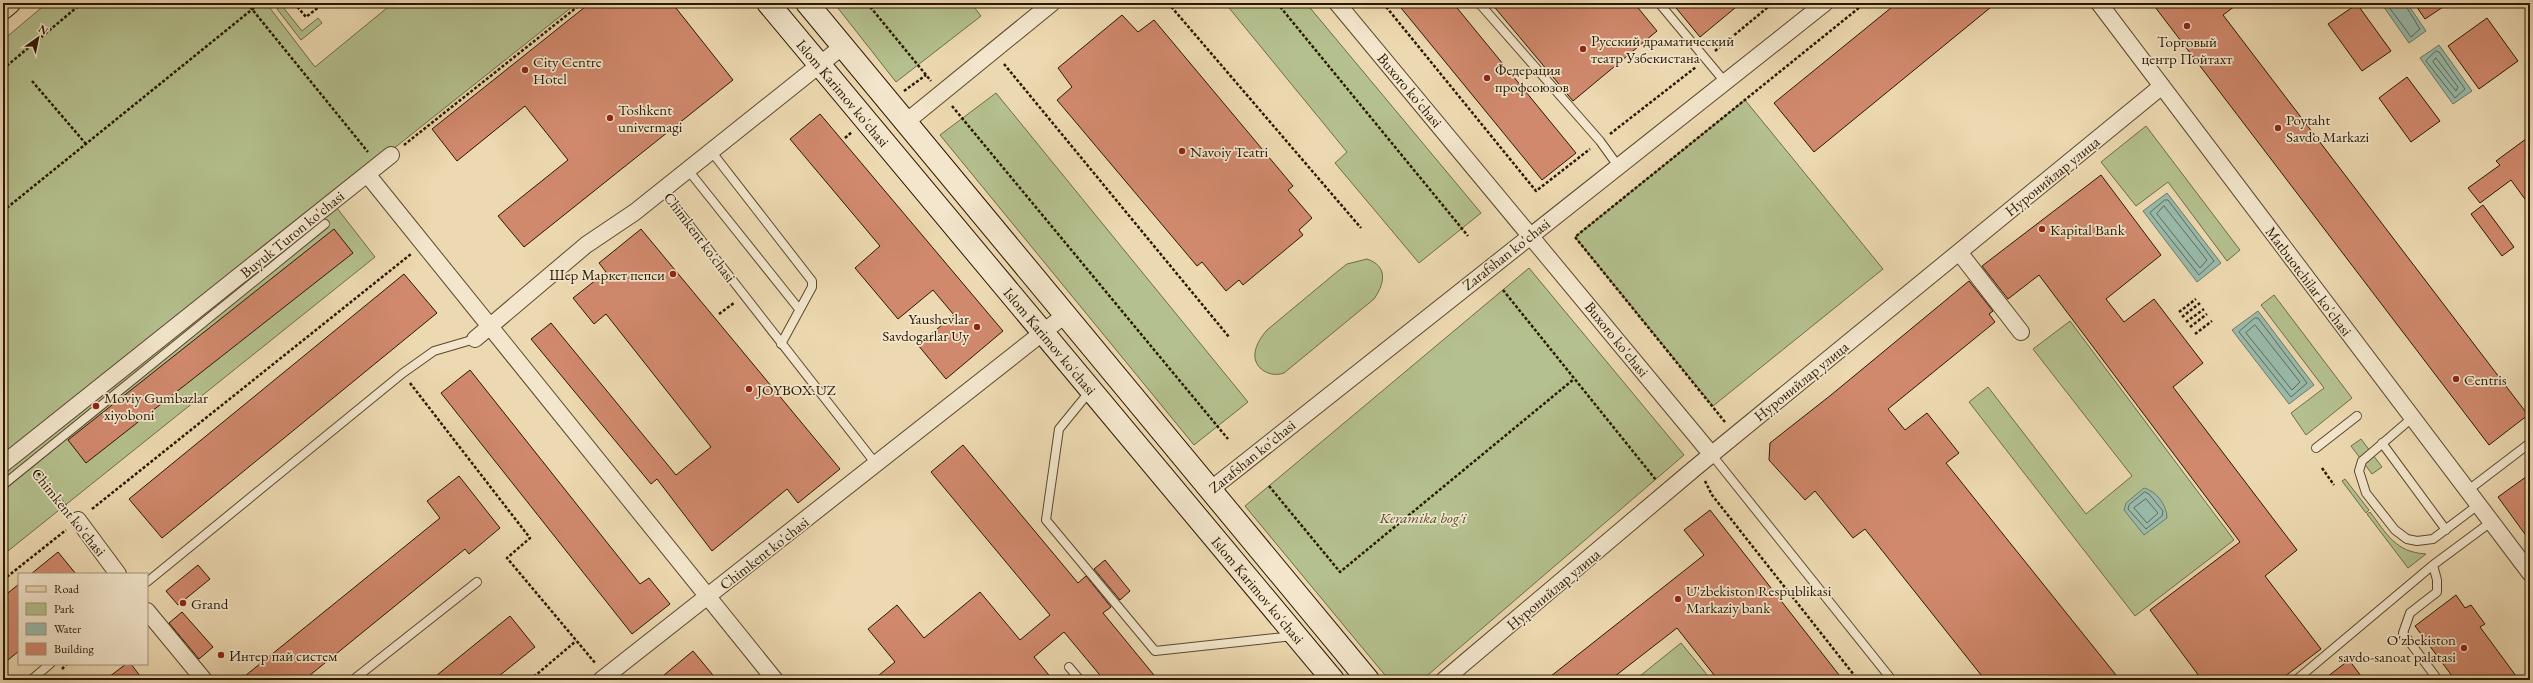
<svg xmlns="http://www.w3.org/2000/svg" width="2533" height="683" viewBox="0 0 2533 683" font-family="'EB Garamond',serif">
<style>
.green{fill:#b4c08e;stroke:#6e6c48}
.water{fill:#99baab;stroke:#6c7967}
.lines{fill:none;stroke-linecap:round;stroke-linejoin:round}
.shore{stroke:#616956;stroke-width:1}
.building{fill:#d1896d;stroke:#291801}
.lane-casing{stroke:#5a482d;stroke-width:10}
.street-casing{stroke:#5a482d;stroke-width:18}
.secondary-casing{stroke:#291801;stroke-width:24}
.primary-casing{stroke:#291801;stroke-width:24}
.path{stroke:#291801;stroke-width:2.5;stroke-dasharray:3 2;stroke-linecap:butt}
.lane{stroke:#f3e6cc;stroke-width:8}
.street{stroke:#f3e6cc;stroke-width:16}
.secondary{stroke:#f3e6cc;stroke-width:22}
.primary{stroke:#edd9b1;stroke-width:22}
.poi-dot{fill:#8f2418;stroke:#f3e6cc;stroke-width:1.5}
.labels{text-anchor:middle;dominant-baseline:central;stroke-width:3.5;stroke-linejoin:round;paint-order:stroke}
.poi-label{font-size:15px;fill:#291801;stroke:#f3e6cc;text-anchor:start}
.street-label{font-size:15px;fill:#291801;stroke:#f3e6cc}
.park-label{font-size:15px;font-style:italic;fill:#534a2b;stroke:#f3e6cc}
</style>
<rect width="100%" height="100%" fill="#edd9b1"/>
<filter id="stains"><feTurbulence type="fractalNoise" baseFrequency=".005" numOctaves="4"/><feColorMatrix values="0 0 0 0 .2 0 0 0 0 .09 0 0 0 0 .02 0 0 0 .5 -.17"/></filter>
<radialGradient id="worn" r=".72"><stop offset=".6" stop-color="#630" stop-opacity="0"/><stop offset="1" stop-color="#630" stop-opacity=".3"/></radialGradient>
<path class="green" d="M 47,3 L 266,3 L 315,67 L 393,3 L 577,3 L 330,199 L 375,257 L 3,555 L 3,40 Z
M 834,3 L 971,3 L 981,16 L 896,82 Z
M 1225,3 L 1306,3 L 1481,213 L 1419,263 L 1335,163 L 1347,152 Z
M 282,6 L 302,31 L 318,18 L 322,23 L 301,40 L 277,9 Z
M 996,93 L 1248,402 L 1194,445 L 940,135 Z
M 1745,100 L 1883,269 L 1713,406 L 1575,237 Z
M 2146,126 L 2240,250 L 2227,261 L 2168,182 L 2136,206 L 2101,162 Z
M 1367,259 C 1388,266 1385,283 1374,299 L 1284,373 C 1271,378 1253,369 1255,353 C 1256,344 1262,336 1267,330 L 1338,271 L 1347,264 Z
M 1529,268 L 1684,455 L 1422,680 L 1389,680 L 1245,506 Z
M 2274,295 L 2352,398 L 2306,435 L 2291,413 L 2324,388 L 2261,305 Z
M 2070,321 L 2234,540 L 2135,616 L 1969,402 L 1988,387 L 2086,514 L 2132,476 L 2033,349 Z
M 2361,439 L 2382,467 L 2372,474 L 2351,446 Z
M 2345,479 L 2369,510 L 2366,513 L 2342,481 Z
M 2370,512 C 2387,534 2395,552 2426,554 L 2408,568 L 2367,514 Z
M 1681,643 L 1708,676 L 1703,680 L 1635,680 Z"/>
<path class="water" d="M 2381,3 L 2407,3 L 2426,31 L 2409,43 Z
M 2439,45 L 2472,91 L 2453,104 L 2420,58 Z
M 2167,193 L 2221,263 L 2197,282 L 2143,211 Z
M 2258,311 L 2314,385 L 2289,404 L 2232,330 Z
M 2144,488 C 2156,491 2167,505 2167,518 L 2144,535 L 2124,510 L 2126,503 Z"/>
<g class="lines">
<path class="shore" d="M 2386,3 L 2411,37 L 2420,29 L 2404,3
M 2436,51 L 2439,52 L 2465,89 L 2455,98 L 2426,61 Z
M 2436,58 L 2458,87 L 2456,91 L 2433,62 Z
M 2165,200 L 2168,200 L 2214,261 L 2199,275 L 2150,213 Z
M 2164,206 L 2207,260 L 2200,268 L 2157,214 Z
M 2255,318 L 2258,318 L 2307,383 L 2291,397 L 2239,332 Z
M 2255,325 L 2300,382 L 2292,390 L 2246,333 Z
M 2145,492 L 2149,494 L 2163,511 L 2162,516 L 2146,529 L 2128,509 L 2129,505 Z
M 2146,499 L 2158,513 L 2147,523 L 2134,508 Z"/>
</g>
<path class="building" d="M 590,3 L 672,3 L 733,80 L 524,247 L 498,216 L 568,160 L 525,106 L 457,161 L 432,129 Z
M 1397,3 L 1453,3 L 1576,153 L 1542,180 Z
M 1491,3 L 1634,3 L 1657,31 L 1573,101 Z
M 1672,3 L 1741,3 L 1700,37 Z
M 1897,3 L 1996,3 L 1814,152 L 1774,103 Z
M 2152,3 L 2239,3 L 2223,15 L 2528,415 L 2489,445 Z
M 2414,3 L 2449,3 L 2425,19 Z
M 2357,4 L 2391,51 L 2362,71 L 2328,24 Z
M 1122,15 L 1138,32 L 1154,20 L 1293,186 L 1288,190 L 1312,218 L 1299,230 L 1303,235 L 1243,285 L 1239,280 L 1226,291 L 1202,262 L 1197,266 L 1057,100 L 1072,87 L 1058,68 Z
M 2487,18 L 2518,61 L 2479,89 L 2448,46 Z
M 2407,77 L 2440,121 L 2411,142 L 2379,98 Z
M 820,114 L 1003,331 L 946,379 L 918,345 L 954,315 L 933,290 L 898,319 L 855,268 L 880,246 L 790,139 Z
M 2530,136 L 2530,206 L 2511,180 L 2480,203 L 2468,188 L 2500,165 L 2496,161 Z
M 2101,175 L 2161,255 L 2106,299 L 2124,322 L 2154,299 L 2203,363 L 2173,387 L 2297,550 L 2265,576 L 2321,649 L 2280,680 L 2202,680 L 2150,610 L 2240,542 L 2039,275 L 2008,299 L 1982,266 Z
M 2483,205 L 2514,247 L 2502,256 L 2471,214 Z
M 334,229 L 353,253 L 86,463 L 68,440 Z
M 641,229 L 840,469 L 798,503 L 787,489 L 712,551 L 657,479 L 651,484 L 531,339 L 551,323 L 676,475 L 711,447 L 606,314 L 594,324 L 573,298 L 606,272 L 599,263 Z
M 404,274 L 437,313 L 162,538 L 129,499 Z
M 1969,281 L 1993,311 L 1989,314 L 1995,322 L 1888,409 L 1905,430 L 1927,413 L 1959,453 L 1946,463 L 2120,680 L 1985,680 L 1865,529 L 1853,538 L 1815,491 L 1805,500 L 1769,460 L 1770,443 L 1831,395 Z
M 470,370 L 640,584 L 649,578 L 670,604 L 632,634 L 441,393 Z
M 963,445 L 1078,583 L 1086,576 L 1111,607 L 1103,613 L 1158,680 L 1104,680 L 1064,632 L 1034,657 L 1053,680 L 873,680 L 895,662 L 868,629 L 897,605 L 924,638 L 980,592 L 1020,640 L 1050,615 L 931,472 Z
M 2530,474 L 2530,541 L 2498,497 Z
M 459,476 L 500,528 L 469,554 L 465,549 L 304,680 L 240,680 L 440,518 L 427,501 Z
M 1710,510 L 1843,680 L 1718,680 L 1677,628 L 1610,680 L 1546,680 L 1704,555 L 1684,530 Z
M 58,552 L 76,574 L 31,574 Z
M 1105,560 L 1130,591 L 1120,600 L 1094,569 Z
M 198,565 L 210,579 L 178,605 L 166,591 Z
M 19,584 L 19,651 L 3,664 L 3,597 Z
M 2456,595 L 2465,608 L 2471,605 L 2485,624 L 2480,627 L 2519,680 L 2455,680 L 2415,626 Z
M 182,612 L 213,647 L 199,659 L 169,623 Z
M 510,616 L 535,647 L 494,680 L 431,680 Z
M 693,651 L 717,680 L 658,680 Z
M 2349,660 L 2364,680 L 2323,680 Z
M 126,664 L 131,664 L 143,680 L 105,680 Z"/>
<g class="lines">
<defs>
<path id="lane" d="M 1479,3 L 1600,141 L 1618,166
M 1659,3 L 1725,82
M 711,151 L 812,281 L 812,287 L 781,344
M 688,170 L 799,309
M 662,190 L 876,464
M 1090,391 L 1059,429 L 1046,520 L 1155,651 L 1294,636
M 2412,418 L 2362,461 L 2359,471 L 2366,493 L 2395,530 L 2407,539 L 2417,541 L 2433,539 L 2478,505
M 2382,443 L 2446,530
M 2316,448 L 2357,416
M 1712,455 L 1892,680
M 3,485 L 325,224
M 2467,491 L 2530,443
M 2433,565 L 2437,580 L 2437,592 L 2410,613 L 2403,633 L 2438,680
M 147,582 L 403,373 L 434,351 L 475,339
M 1069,667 L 1080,680
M 31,680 L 50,664
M 353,680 L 477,582
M 2296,680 L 2433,565 L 2491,522"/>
<path id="street" d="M 1337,3 L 1712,455
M 2099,3 L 2530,573
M 906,122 L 1052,3
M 367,174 L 775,680
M 1959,252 L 2021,332
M 475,339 L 586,245 L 635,212 L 843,46
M 3,464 L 391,155
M 1210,490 L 1825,3
M 78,520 L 118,574
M 147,611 L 204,680
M 601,680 L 1065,315
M 1444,680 L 1695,468 L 2162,86"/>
<path id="secondary" d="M 768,3 L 1333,680
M 807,3 L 1368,680"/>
<path id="primary" d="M 3,8 L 9,3"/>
</defs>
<use href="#lane" class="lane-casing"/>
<use href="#street" class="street-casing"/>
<use href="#secondary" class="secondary-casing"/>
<use href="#primary" class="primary-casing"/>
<path class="path" d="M 247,3 L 368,152
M 294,3 L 306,17 L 324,3
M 867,3 L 931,81
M 1168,3 L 1361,228
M 1277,3 L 1468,236
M 1383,3 L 1536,191 L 1590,149
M 1715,51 L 1773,3
M 1004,64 L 1229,337
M 3,69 L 82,3
M 32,81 L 86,144
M 904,91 L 926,75
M 952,106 L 1228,439
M 1610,134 L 1696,67
M 845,138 L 852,132
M 404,145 L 582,3
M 3,211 L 260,3
M 1503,290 L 1656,480
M 2179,312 L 2196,299
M 719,314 L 734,303
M 2182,317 L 2200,303
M 2186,322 L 2204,309
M 2190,327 L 2207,314
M 2195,334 L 2212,321
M 410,383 L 530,538 L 507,558 L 596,664
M 1725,422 L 1575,237 L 1865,3
M 2322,468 L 2334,485
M 38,473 L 67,507
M 1705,481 L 1712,495 L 1858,680
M 1269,486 L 1340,572 L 1574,379
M 92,509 L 411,254
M 3,580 L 66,530
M 62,669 L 67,664
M 530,680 L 576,641"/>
<use href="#lane" class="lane"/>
<use href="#street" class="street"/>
<use href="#secondary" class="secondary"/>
<use href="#primary" class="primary"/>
</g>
<g class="poi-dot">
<circle cx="2187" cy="26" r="4"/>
<circle cx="1583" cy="49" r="4"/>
<circle cx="525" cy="70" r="4"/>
<circle cx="1487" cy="78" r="4"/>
<circle cx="610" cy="118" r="4"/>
<circle cx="2278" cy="128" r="4"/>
<circle cx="1182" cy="151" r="4"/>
<circle cx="2042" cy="229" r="4"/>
<circle cx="673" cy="274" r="4"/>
<circle cx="977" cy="327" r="4"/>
<circle cx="2456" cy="379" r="4"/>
<circle cx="749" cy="389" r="4"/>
<circle cx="96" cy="406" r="4"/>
<circle cx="1678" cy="599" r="4"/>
<circle cx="183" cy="603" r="4"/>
<circle cx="2464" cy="648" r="4"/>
<circle cx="221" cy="655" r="4"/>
</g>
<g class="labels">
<g class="poi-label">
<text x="1591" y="40">Русский драматический<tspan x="1591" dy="17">театр Узбекистана</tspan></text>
<text x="2187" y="41" text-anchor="middle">Торговый<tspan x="2187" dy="17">центр Пойтахт</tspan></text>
<text x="533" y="61">City Centre<tspan x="533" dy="17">Hotel</tspan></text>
<text x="1495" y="69">Федерация<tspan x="1495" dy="17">профсоюзов</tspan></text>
<text x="618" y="109">Toshkent<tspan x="618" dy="17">univermagi</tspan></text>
<text x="2286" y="119">Poytaht<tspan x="2286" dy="17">Savdo Markazi</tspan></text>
<text x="1190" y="151">Navoiy Teatri</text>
<text x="2050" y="229">Kapital Bank</text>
<text x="665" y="274" text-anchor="end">Шер Маркет пепси</text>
<text x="969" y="318" text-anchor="end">Yaushevlar<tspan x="969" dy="17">Savdogarlar Uy</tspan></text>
<text x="2464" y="379">Centris</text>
<text x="757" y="389">JOYBOX.UZ</text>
<text x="104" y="397">Moviy Gumbazlar<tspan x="104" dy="17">xiyoboni</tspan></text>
<text x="1686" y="590">U'zbekiston Respublikasi<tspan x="1686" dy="17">Markaziy bank</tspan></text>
<text x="191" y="603">Grand</text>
<text x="2456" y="639" text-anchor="end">O'zbekiston<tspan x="2456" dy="17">savdo-sanoat palatasi</tspan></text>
<text x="229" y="655">Интер пай систем</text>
</g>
<g class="street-label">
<text transform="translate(1410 90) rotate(50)">Buxoro ko'chasi</text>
<text transform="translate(843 93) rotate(50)">Islom Karimov ko'chasi</text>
<text transform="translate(2052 176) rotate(-39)">Нуронийлар улица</text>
<text transform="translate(292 234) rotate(-39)">Buyuk Turon ko'chasi</text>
<text transform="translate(700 237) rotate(53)">Chimkent ko'chasi</text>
<text transform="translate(1506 254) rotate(-38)">Zarafshan ko'chasi</text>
<text transform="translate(2309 281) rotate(53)">Matbuotchilar ko'chasi</text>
<text transform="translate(1617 339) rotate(51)">Buxoro ko'chasi</text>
<text transform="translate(1050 341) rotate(50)">Islom Karimov ko'chasi</text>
<text transform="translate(1801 381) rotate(-39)">Нуронийлар улица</text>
<text transform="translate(1252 456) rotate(-39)">Zarafshan ko'chasi</text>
<text transform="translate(69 512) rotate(51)">Chimkent ko'chasi</text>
<text transform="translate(764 553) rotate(-38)">Chimkent ko'chasi</text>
<text transform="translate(1553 589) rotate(-40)">Нуронийлар улица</text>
<text transform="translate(1258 590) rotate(50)">Islom Karimov ko'chasi</text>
</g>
<g class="park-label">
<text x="1423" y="517">Keramika bog'i</text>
</g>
</g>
<rect width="2533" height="683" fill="none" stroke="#edd9b1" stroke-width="16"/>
<rect x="4" y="4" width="2525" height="675" fill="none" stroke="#291801" stroke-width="2"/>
<rect x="8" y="8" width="2517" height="667" fill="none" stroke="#291801"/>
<rect x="18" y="573" width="130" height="92" fill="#f3e6cc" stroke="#a2947b"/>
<rect x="26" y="586" width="20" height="6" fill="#edd9b1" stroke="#a2947b"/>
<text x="54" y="593" font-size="12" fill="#291801">Road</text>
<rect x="26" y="603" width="20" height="12" fill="#b4c08e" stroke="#a2947b"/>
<text x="54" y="613" font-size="12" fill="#291801">Park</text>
<rect x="26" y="623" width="20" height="12" fill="#99baab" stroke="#a2947b"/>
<text x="54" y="633" font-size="12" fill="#291801">Water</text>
<rect x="26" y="643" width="20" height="12" fill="#d1896d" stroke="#a2947b"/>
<text x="54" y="653" font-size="12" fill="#291801">Building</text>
<g transform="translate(38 38) rotate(33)" stroke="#f3e6cc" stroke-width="3" paint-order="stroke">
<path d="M0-3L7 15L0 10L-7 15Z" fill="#291801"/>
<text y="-6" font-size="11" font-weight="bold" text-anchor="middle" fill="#291801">N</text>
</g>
<rect width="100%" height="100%" filter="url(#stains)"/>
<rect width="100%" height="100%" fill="url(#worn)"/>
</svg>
